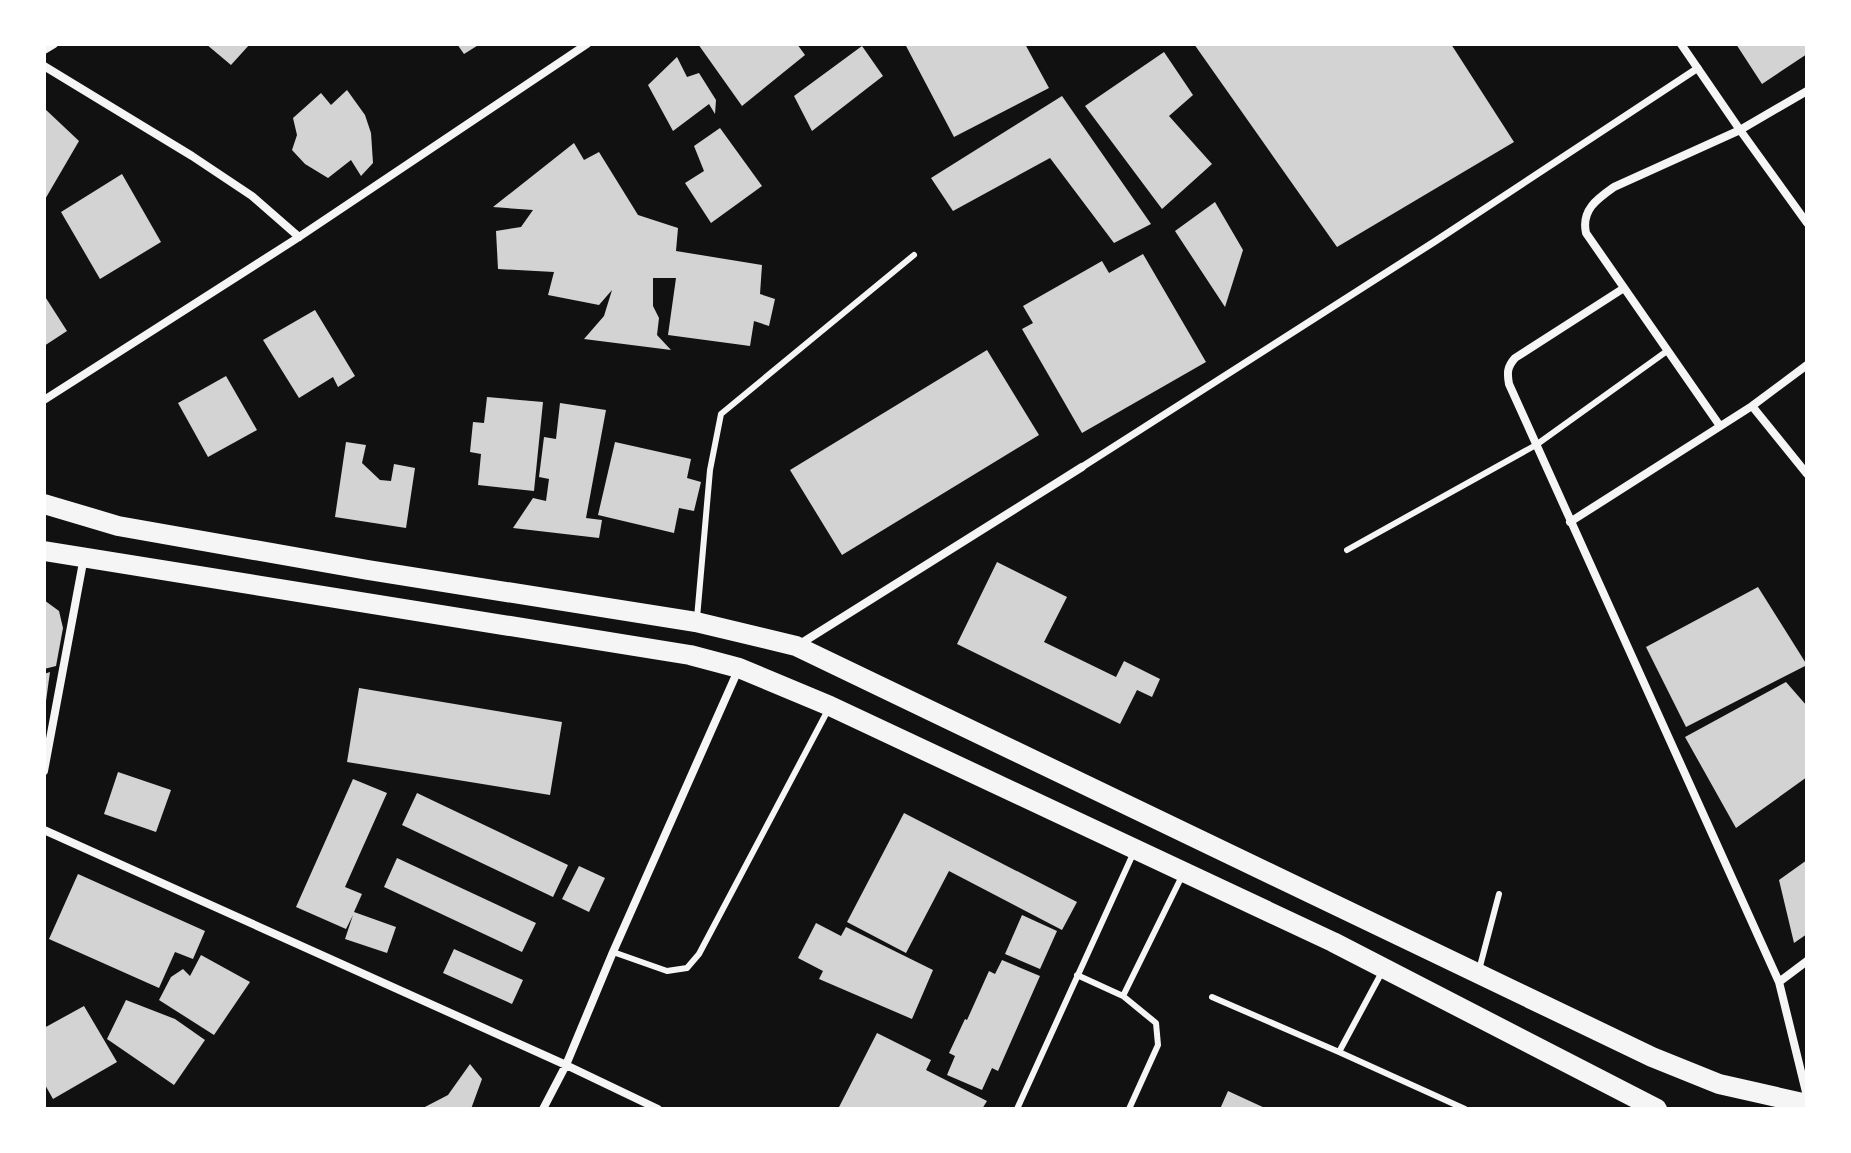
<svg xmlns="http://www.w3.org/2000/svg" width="1851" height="1153" viewBox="0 0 1851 1153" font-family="Signika,sans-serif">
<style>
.building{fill:#d3d3d3}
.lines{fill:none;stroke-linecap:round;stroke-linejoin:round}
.service{stroke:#f5f5f5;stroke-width:6}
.pedestrian{stroke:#f5f5f5;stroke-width:7}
.minor{stroke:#f5f5f5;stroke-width:8}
.primary{stroke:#f5f5f5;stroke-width:20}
</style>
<rect width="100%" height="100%" fill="#111"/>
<path class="building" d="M 206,44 L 250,44 L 231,65 Z
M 457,44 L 480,44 L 464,54 Z
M 698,44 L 797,44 L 805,55 L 742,106 Z
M 905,44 L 1025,44 L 1049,88 L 954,137 Z
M 1194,44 L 1451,44 L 1514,142 L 1337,247 Z
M 1736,44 L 1807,44 L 1807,54 L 1762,84 Z
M 862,46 L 883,76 L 812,131 L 794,96 Z
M 1164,52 L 1193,95 L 1169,116 L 1212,164 L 1162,209 L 1085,106 Z
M 677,57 L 687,77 L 699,73 L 716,100 L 715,114 L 709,104 L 673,131 L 648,85 Z
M 347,90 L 365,115 L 371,133 L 373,163 L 361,176 L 351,160 L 328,178 L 305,164 L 292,150 L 297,135 L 293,118 L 321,93 L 331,105 Z
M 1062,96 L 1151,224 L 1114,243 L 1050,158 L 953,211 L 931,178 Z
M 44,108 L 79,141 L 44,201 Z
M 720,128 L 762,186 L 711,223 L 685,183 L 704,171 L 694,146 Z
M 574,143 L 584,160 L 599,152 L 638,215 L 678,228 L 676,251 L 762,265 L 760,294 L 775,299 L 769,326 L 754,321 L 750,346 L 668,335 L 676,278 L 653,278 L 653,306 L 659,318 L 657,335 L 671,350 L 584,339 L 604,316 L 612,290 L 599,305 L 548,295 L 554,272 L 498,269 L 496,231 L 521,227 L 533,210 L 493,207 Z
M 122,174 L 161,242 L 100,279 L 61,212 Z
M 1215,202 L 1243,250 L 1225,307 L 1175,231 Z
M 1143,254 L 1206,362 L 1082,433 L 1022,329 L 1033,323 L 1023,306 L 1102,261 L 1109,273 Z
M 44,295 L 67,331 L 44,346 Z
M 315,310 L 355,376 L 338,387 L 333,377 L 299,398 L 263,340 Z
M 987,350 L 1039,435 L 842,555 L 790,470 Z
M 226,376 L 257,430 L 208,457 L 178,403 Z
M 487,397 L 543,402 L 534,491 L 478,485 L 481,454 L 470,452 L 473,422 L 484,423 Z
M 560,403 L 606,410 L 586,518 L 602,520 L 599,538 L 513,528 L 533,498 L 546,501 L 549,479 L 539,477 L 544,437 L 556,439 Z
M 346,442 L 366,445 L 362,463 L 380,480 L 391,481 L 394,464 L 415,468 L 406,528 L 335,517 Z
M 615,442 L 691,459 L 687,478 L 701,482 L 694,511 L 679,508 L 674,533 L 598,515 Z
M 997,562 L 1067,597 L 1044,642 L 1116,677 L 1124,661 L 1160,679 L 1152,697 L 1137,690 L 1120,724 L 957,644 Z
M 1758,587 L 1807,665 L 1686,727 L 1646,647 Z
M 44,600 L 59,611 L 63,628 L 56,666 L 44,669 Z
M 50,672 L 46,701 L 44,701 L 44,674 Z
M 1786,682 L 1807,706 L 1807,777 L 1736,828 L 1685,737 Z
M 359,688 L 562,722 L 550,795 L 347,762 Z
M 118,772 L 171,790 L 156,832 L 104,814 Z
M 353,779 L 387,793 L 345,887 L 362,894 L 354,912 L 396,927 L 387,953 L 345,939 L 353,915 L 346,929 L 296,907 Z
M 417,793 L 568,865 L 553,897 L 402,825 Z
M 904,813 L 1077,902 L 1062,930 L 949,871 L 906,953 L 847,922 Z
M 397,858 L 536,923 L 522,952 L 384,887 Z
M 1807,860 L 1807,934 L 1794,943 L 1779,880 Z
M 579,866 L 605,878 L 589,912 L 562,899 Z
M 78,874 L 205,931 L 193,959 L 175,952 L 159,988 L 49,939 Z
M 1022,915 L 1057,931 L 1040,969 L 1005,954 Z
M 816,923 L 841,936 L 846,927 L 933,970 L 912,1019 L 819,979 L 823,971 L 798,958 Z
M 454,949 L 523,980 L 512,1004 L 443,973 Z
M 201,955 L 250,982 L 214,1035 L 159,1000 L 171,977 L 183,969 L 190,976 Z
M 1002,960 L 1040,976 L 998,1071 L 992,1068 L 982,1090 L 947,1075 L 955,1056 L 949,1053 L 965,1019 L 967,1020 L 989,971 L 995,974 Z
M 126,1000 L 175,1019 L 205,1040 L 174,1085 L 107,1039 Z
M 84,1006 L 117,1062 L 53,1099 L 44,1083 L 44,1028 Z
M 877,1033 L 931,1060 L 926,1070 L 987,1101 L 982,1109 L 838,1109 Z
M 470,1064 L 482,1079 L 471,1109 L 421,1109 L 448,1095 Z
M 1228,1091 L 1267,1109 L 1220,1109 Z"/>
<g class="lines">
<path class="service" d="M 1347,550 L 1536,445 L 1667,351
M 697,618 L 710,470 L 721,414 L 914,255
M 613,952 L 667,971 L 687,968 L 699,954 L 828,710
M 1479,970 L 1499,894
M 1382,972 L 1339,1052 L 1465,1109
M 1077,975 L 1123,996 L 1156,1023 L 1158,1045 L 1129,1109
M 1123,996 L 1183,874
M 1212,997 L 1339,1052
M 1017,1109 L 1133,854"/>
<path class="pedestrian" d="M 1082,467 L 1434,242 L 1698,68"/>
<path class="minor" d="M 1681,44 L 1740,130 L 1807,223
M 44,50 L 54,44
M 44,66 L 192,156 L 252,196 L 299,237
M 1624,288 L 1515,358 C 1507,367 1507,373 1509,384 L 1779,982 L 1807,1096
M 44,400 L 299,237 L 587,44
M 1752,406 L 1807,474
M 1720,426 L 1586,233 C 1581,210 1597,199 1614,187 L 1740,130 L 1807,91
M 1570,522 L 1752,406 L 1807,365
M 800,644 L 1082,467
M 44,771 L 84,557
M 44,830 L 566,1065 L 658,1109
M 1779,982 L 1807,961
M 543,1109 L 566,1065 L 613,952 L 739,668"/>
<path class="primary" d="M 44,504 L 118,526 L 368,570 L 696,622 L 796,646 L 1652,1057 L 1719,1084 L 1807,1104
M 44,551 L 690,655 L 739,668 L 830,706 L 1333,942 L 1657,1109"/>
</g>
<rect width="1851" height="1153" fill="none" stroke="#ffffff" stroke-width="92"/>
</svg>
